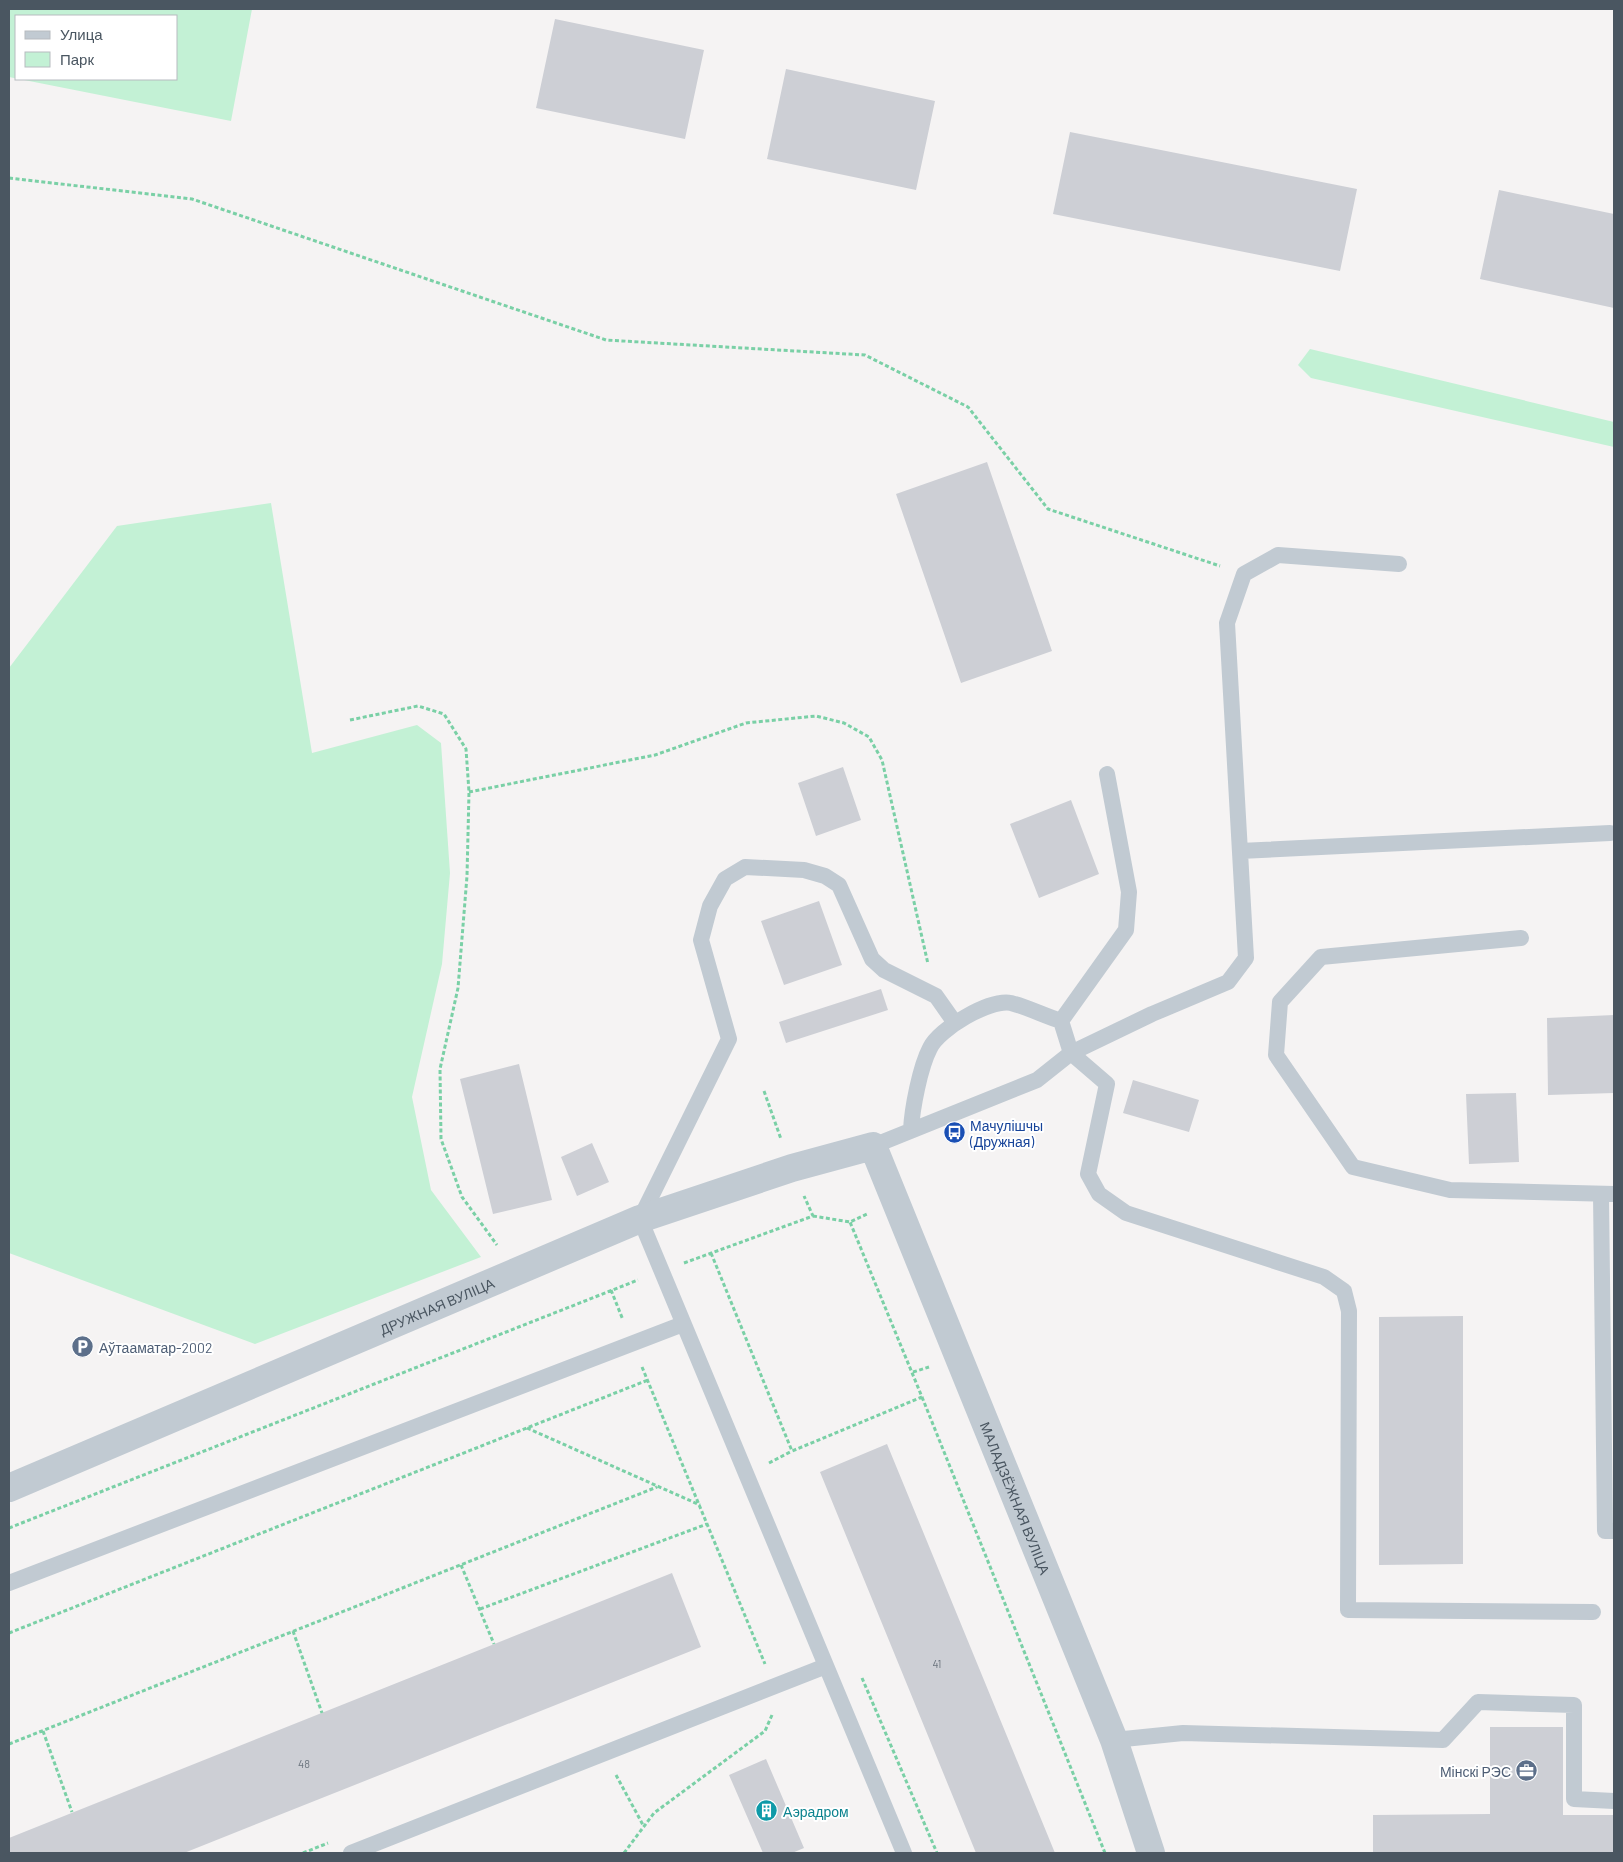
<svg xmlns="http://www.w3.org/2000/svg" width="1623" height="1862" viewBox="0 0 1623 1862" font-family="Barlow,sans-serif">
<style>
.green{fill:#c3f1d5;fill-rule:evenodd}
.building{fill:#cdcfd5}
.lines{fill:none;stroke-linecap:round;stroke-linejoin:round}
.path{stroke:#7ad0a6;stroke-width:3;stroke-dasharray:4 2.5;stroke-linecap:butt}
.lane{stroke:#c1cad2;stroke-width:16}
.street{stroke:#c1cad2;stroke-width:28}
.labels{text-anchor:middle;dominant-baseline:central;stroke-width:4;stroke-linejoin:round;paint-order:stroke}
.number-label{font-size:11px;fill:#6b747e}
.transit-label{font-size:14px;fill:#164399;stroke:#fff;text-anchor:start}
.street-label{font-size:14px;fill:#4a5661;stroke:#fff}
.service-label{font-size:14px;fill:#4e5e75;stroke:#fff;text-anchor:start}
.culture-label{font-size:14px;fill:#0d838f;stroke:#fff;text-anchor:start}
</style>
<rect width="100%" height="100%" fill="#f5f3f3"/>
<path class="green" d="M 9,9 L 252,9 L 231,121 L 9,77 ZM 16,16 L 176,16 L 176,79 L 16,79 Z
M 1310,349 L 1614,422 L 1614,447 L 1311,378 L 1298,365 Z
M 271,503 L 312,753 L 417,725 L 441,743 L 450,873 L 442,964 L 412,1097 L 431,1190 L 481,1257 L 255,1344 L 9,1253 L 9,668 L 117,526 Z"/>
<path class="building" d="M 555,19 L 704,50 L 685,139 L 536,108 Z
M 786,69 L 935,101 L 916,190 L 767,159 Z
M 1070,132 L 1357,189 L 1340,271 L 1053,214 Z
M 1499,190 L 1614,214 L 1614,308 L 1480,279 Z
M 987,462 L 1052,651 L 961,683 L 896,494 Z
M 843,767 L 861,820 L 816,836 L 798,783 Z
M 1071,800 L 1099,874 L 1039,898 L 1010,824 Z
M 819,901 L 842,965 L 784,985 L 761,921 Z
M 881,989 L 888,1010 L 786,1043 L 779,1022 Z
M 1614,1015 L 1614,1093 L 1548,1095 L 1547,1018 Z
M 519,1064 L 552,1200 L 493,1214 L 460,1079 Z
M 1133,1080 L 1199,1100 L 1189,1132 L 1123,1113 Z
M 1516,1093 L 1519,1162 L 1469,1164 L 1466,1094 Z
M 592,1143 L 609,1182 L 577,1196 L 561,1157 Z
M 1463,1316 L 1463,1564 L 1379,1565 L 1379,1317 Z
M 887,1444 L 1055,1853 L 976,1853 L 820,1472 Z
M 672,1573 L 701,1647 L 184,1853 L 9,1853 L 9,1838 Z
M 1490,1727 L 1563,1727 L 1563,1815 L 1614,1815 L 1614,1853 L 1373,1853 L 1373,1815 L 1490,1814 Z
M 766,1759 L 804,1848 L 792,1853 L 763,1853 L 729,1775 Z"/>
<g class="lines">
<path class="path" d="M 9,178 L 192,199 L 606,340 L 865,355 L 968,407 L 1048,509 L 1220,566
M 350,720 L 418,706 L 444,714 L 466,749 L 469,792 L 467,876 L 458,988 L 440,1069 L 441,1139 L 462,1197 L 497,1245
M 469,792 L 655,755 L 746,723 L 816,716 L 844,723 L 869,737 L 882,760 L 928,964
M 764,1091 L 781,1139
M 813,1216 L 850,1222 L 867,1214
M 711,1253 L 792,1451 L 922,1397 L 850,1222
M 684,1263 L 813,1216 L 804,1196
M 611,1290 L 623,1320
M 642,1367 L 765,1664
M 913,1372 L 929,1367
M 922,1397 L 1105,1853
M 527,1428 L 700,1505
M 769,1463 L 792,1451
M 9,1528 L 638,1280
M 461,1565 L 494,1644
M 480,1609 L 707,1524
M 293,1631 L 322,1713
M 9,1633 L 648,1380
M 862,1678 L 937,1853
M 43,1731 L 72,1812
M 9,1744 L 657,1487
M 616,1775 L 643,1825
M 303,1853 L 328,1843
M 624,1853 L 654,1813 L 765,1731 L 772,1715"/>
<path class="lane" d="M 1107,774 L 1129,892 L 1126,930 L 1061,1021 L 1071,1053 L 1107,1084 L 1088,1174 L 1099,1194 L 1126,1213 L 1324,1277 L 1344,1291 L 1349,1311 L 1348,1610 L 1593,1612
M 1240,851 L 1610,833
M 1521,938 L 1321,957 L 1280,1002 L 1276,1055 L 1353,1167 L 1450,1190 L 1614,1194
M 911,1130 C 912,1109 920,1067 930,1048 C 939,1029 989,999 1011,1003 C 1027,1007 1045,1016 1061,1021
M 873,1146 L 1037,1080 L 1071,1053 L 1152,1014 L 1228,982 L 1246,958 L 1227,623 L 1244,574 L 1278,555 L 1399,564
M 1601,1194 L 1605,1531 L 1614,1531
M 9,1583 L 683,1324
M 1114,1740 L 1183,1733 L 1443,1740 L 1478,1702 L 1574,1705 L 1574,1799 L 1614,1801
M 351,1853 L 826,1666
M 904,1853 L 640,1219 L 729,1039 L 701,940 L 710,906 L 725,879 L 745,867 L 804,870 L 825,876 L 839,885 L 872,959 L 884,970 L 936,996 L 955,1023"/>
<path class="street" id="s1" d="M 9,1488 L 640,1219 L 792,1168 L 873,1146 L 1114,1740 L 1151,1853"/>
</g>
<defs>
<symbol id="bus-disc" viewBox="-11 -11 22 22"><circle r="9.5" fill="#1a4fb4" stroke="#fff"/><path d="M-5-6H5V4H4V6H2V4H-2V6H-4V4H-5ZM-3.5-4V0h7V-4ZM-3.5 1.2v1.5H-2V1.2ZM2 1.2v1.5H3.5V1.2Z" fill="#fff"/></symbol>
<symbol id="parking-disc" viewBox="-11 -11 22 22"><circle r="9.5" fill="#5c6f8a" stroke="#fff"/><path d="M-3.5-5.5H1a3.5 3.5 0 0 1 0 7H-1V5.5H-3.5ZM-1-3.4V-.6H.8a1.4 1.4 0 0 0 0-2.8Z" fill="#fff"/></symbol>
<symbol id="office-disc" viewBox="-11 -11 22 22"><circle r="9.5" fill="#5c6f8a" stroke="#fff"/><path d="M-6-3h4V-5.5h4V-3h4V5H-6ZM-1-4.5V-3h2v-1.5ZM-6 0V1H6V0Z" fill="#fff"/></symbol>
<symbol id="building-disc" viewBox="-11 -11 22 22"><circle r="9.5" fill="#0f9aa8" stroke="#fff"/><path d="M-4-6H4V6H1V3H-1V6H-4ZM-2.5-4.3h1.7v1.8h-1.7ZM.8-4.3h1.7v1.8H.8ZM-2.5-1h1.7V.8h-1.7ZM.8-1h1.7V.8H.8Z" fill="#fff"/></symbol>
</defs>
<g fill-rule="evenodd">
<use href="#bus-disc" x="942" y="1120" width="25" height="25"/>
<use href="#parking-disc" x="70" y="1334" width="25" height="25"/>
<use href="#office-disc" x="1514" y="1758" width="25" height="25"/>
<use href="#building-disc" x="754" y="1798" width="25" height="25"/>
</g>
<g class="labels">
<g class="number-label">
<text x="937" y="1663">41</text>
<text x="304" y="1763">48</text>
</g>
<g class="transit-label">
<text x="970" y="1125">Мачулішчы<tspan x="970" dy="16">(Дружная)</tspan></text>
</g>
<g class="street-label">
<text stroke="none"><textPath href="#s1" startOffset="465">ДРУЖНАЯ ВУЛІЦА</textPath></text>
<text stroke="none"><textPath href="#s1" startOffset="1310">МАЛАДЗЁЖНАЯ ВУЛІЦА</textPath></text>
</g>
<g class="service-label">
<text x="99" y="1347">Аўтааматар-2002</text>
<text x="1511" y="1771" text-anchor="end">Мінскі РЭС</text>
</g>
<g class="culture-label">
<text x="783" y="1811">Аэрадром</text>
</g>
</g>
<rect width="1623" height="1862" fill="none" stroke="#4a5661" stroke-width="20"/>
<rect x="15" y="15" width="162" height="65" fill="#ffffff" stroke="#b7bbc0"/>
<rect x="25" y="31" width="25" height="8" fill="#c1cad2" stroke="#b7bbc0"/>
<text x="60" y="40" font-size="15" fill="#4a5661">Улица</text>
<rect x="25" y="52" width="25" height="15" fill="#c3f1d5" stroke="#b7bbc0"/>
<text x="60" y="65" font-size="15" fill="#4a5661">Парк</text>
</svg>
